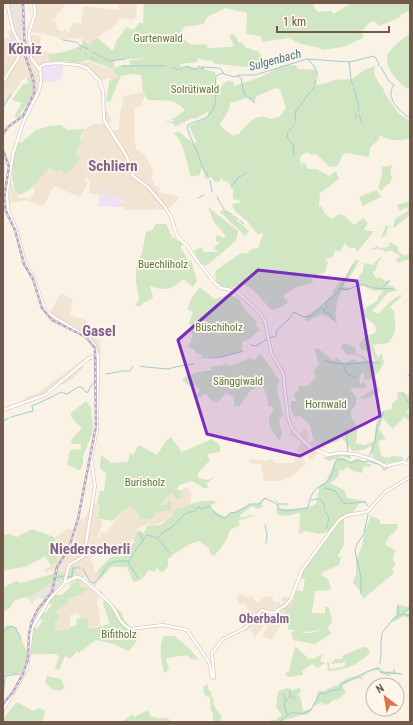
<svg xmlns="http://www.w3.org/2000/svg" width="413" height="725" viewBox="0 0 413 725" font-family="'Roboto Condensed',sans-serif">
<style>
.residential{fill:#f1e4d3}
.industrial{fill:#eae4de}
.education{fill:#efe1f6}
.green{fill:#d1e7c4;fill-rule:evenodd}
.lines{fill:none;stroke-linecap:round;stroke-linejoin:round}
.stream{stroke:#a1cbd3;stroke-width:1}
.secondary-casing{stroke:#cfbcac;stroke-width:3.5}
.secondary{stroke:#fff;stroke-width:2.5}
.rail-casing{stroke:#b5a4c3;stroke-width:2.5}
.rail{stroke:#fef6ea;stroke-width:1;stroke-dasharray:3;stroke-linecap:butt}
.marked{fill:#7b2cbf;fill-opacity:0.2;stroke:#7b2cbf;stroke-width:3;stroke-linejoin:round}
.labels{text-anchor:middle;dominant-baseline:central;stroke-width:3.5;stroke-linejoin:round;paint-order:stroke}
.park-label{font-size:11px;fill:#567b48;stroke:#fef6ea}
.water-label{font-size:12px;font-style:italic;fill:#477883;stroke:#fef6ea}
.quarter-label{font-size:13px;font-weight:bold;fill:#80648d;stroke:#fef6ea}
.district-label{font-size:15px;font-weight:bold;fill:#80648d;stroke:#fef6ea}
</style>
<rect width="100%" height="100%" fill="#faf2e4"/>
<path class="residential" d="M 35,3 L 66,3 L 60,12 L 57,11 L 56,19 L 52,19 L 54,23 L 55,21 L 58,30 L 63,32 L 66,28 L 68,34 L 73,23 L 81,24 L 84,6 L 119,10 L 118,7 L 122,3 L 137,3 L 136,17 L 132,20 L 119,18 L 115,26 L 93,40 L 90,45 L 86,40 L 78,38 L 61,40 L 58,39 L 58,37 L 32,32 L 36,13 Z
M 31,35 L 41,36 L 39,50 L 49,52 L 49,65 L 41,68 L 42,80 L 39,96 L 36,100 L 33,98 L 34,82 L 32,77 L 28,77 L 21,80 L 20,84 L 3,107 L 3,37 L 11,40 L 12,44 L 30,39 Z
M 81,62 L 90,62 L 105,68 L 113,68 L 117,74 L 118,78 L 111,81 L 111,78 L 107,78 L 101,81 L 87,67 L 79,64 Z
M 143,92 L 145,97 L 140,107 L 135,107 L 134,132 L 136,150 L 144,154 L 153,170 L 151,181 L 155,182 L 153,185 L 160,188 L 159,192 L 180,197 L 171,207 L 166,209 L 124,210 L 124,207 L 119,207 L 119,204 L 123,204 L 124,201 L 89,193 L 90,183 L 86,177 L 84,181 L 88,183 L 80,197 L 54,186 L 43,207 L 27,200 L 12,203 L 9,206 L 10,183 L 12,184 L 19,198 L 26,197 L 28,199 L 35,192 L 33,188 L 41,176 L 51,168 L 59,172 L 73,168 L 77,162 L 81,157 L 75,154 L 79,148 L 84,129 L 94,124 L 105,124 L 104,111 L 107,111 L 112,121 L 107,124 L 113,131 L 119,129 L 120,113 L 124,96 Z
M 61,293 L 73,300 L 70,307 L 72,308 L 70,315 L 88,321 L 87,327 L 90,328 L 90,332 L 93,332 L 94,337 L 100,340 L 101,353 L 98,353 L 96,346 L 88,336 L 49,314 Z
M 88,356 L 89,358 L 82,365 L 84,367 L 71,380 L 62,385 L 57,385 L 46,394 L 25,402 L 25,397 L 38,393 Z
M 305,429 L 309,434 L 307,435 L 309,438 L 306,441 L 308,443 L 315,439 L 326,445 L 327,448 L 322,448 L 311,460 L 307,457 L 307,455 L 304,455 L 305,464 L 292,476 L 280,481 L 264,481 L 261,464 L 249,463 L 249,459 L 266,461 L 273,459 L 274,463 L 292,463 L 296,461 L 294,460 L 296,457 L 298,459 L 300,451 L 299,453 L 297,451 L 301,442 L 289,434 L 293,430 L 299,435 Z
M 187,487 L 192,495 L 190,500 L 192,502 L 182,509 L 178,508 L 166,521 L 153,525 L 149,524 L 137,529 L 135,538 L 132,539 L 123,552 L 120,552 L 118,556 L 111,556 L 107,552 L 99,550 L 90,556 L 96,574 L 95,576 L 100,572 L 101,573 L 95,587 L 86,575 L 82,578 L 97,591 L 99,589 L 103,593 L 97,600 L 101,625 L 89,629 L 87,618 L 80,619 L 79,613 L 70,615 L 70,629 L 54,631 L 54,623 L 60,618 L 56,613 L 68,603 L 68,599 L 80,595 L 85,587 L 80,586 L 79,578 L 73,584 L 65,583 L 65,579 L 70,579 L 77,573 L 75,572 L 76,566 L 68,574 L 56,573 L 54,574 L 52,570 L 45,572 L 44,569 L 55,564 L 55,550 L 61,542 L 58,542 L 55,537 L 67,529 L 74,530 L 69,548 L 74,541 L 80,519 L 84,520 L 92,503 L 100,506 L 96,516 L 103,522 L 97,537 L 100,538 L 101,532 L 106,533 L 124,510 L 130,507 L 135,508 L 140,519 L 149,519 L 157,512 L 166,511 L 167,502 L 164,505 L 160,505 L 171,493 L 177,500 L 183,498 L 181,495 L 183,489 Z
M 240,593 L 249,598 L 251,595 L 254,597 L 253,599 L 258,602 L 265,597 L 272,596 L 274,602 L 279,601 L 281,605 L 283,603 L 281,599 L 285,596 L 295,599 L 288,608 L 281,609 L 284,610 L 287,616 L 271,640 L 262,636 L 268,626 L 264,625 L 255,637 L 252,631 L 250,633 L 249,632 L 252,626 L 246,632 L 243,629 L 242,614 L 247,612 L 250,613 L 246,605 L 244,603 L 241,605 L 236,599 Z"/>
<path class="industrial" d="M 7,3 L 23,3 L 24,40 L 18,41 L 17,44 L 12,44 L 8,31 L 15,30 Z
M 60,579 L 65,579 L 65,583 L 55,593 L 53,591 L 45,600 L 38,597 L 31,604 L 28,598 L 45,587 L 52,580 Z"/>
<path class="education" d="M 63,64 L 62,78 L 53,82 L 42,82 L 41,68 L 45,65 Z
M 107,188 L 107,196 L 123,197 L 124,204 L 119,204 L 119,207 L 98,206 L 99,195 L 104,195 L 104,189 Z"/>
<path class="green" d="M 144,3 L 315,3 L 313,6 L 318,12 L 331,11 L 333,14 L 352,3 L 410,3 L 410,10 L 399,16 L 401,17 L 379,26 L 376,22 L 370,22 L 362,31 L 363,38 L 343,47 L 322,50 L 319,48 L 301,44 L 289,38 L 262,42 L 260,36 L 246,34 L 247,13 L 225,8 C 216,15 207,12 204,24 L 184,27 L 179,36 L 192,45 L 206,44 L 208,48 L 231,47 L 234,46 L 229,35 L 234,34 L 239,43 L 242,42 L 245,47 L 259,52 L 262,57 L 260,60 L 256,61 L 254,66 L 249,67 L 217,64 L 213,63 L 213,61 L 202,60 L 198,58 L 197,62 L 180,64 L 181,67 L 188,66 L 197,68 L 203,67 L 204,69 L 215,72 L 217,93 L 224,83 L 228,81 L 234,82 L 234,86 L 261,77 L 283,65 L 296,65 L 298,69 L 316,70 L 316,84 L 320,85 L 335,80 L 352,79 L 364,70 L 375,66 C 373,74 377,83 384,88 L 383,91 L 399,114 L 410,121 L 410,137 C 402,143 387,140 379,135 L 379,140 L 370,147 L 369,157 L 346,153 L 343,154 L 338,166 L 330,167 L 316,154 L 311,155 L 306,152 L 300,157 L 301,166 L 302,163 L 305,163 L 308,169 L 317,169 L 329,176 L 336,171 L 339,179 L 320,193 L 319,206 L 322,207 L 325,214 L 332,219 L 339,214 L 345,216 L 354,225 L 363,218 L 368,223 L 364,229 L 367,231 L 374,231 L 356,253 L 356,249 L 354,247 L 350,249 L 345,243 L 340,252 L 335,250 L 333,257 L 325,259 L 328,262 L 325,272 L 311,277 L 313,283 L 296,287 L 283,296 L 288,302 L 282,307 L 272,310 C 265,304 253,288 247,286 C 237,281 229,296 216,283 L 215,271 L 241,253 L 247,254 L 251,249 L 258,248 L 263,235 L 262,233 L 258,235 L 249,223 L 234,210 L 232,204 L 240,203 L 241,201 L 233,199 L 233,189 L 228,182 L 224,181 L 220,177 L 221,181 L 215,182 L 211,177 L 205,179 L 204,172 L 201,168 L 200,175 L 191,177 C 186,162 185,144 174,133 L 178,131 L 193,143 L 197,142 L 189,126 L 207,117 L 209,111 L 195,119 L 192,118 L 175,127 L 174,124 L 164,120 L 174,122 L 171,118 L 175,118 L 185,110 C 173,97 164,101 148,100 L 143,92 L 141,75 L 130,74 L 121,76 L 110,102 L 106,101 L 110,78 L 111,81 L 115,78 L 118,78 L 113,68 L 124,65 L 145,65 L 130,65 L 129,61 L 148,58 L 114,60 L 114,67 L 110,68 L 88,60 L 77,63 L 61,61 L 49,63 L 49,54 C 60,53 72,51 82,45 L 83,39 L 90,45 L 93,40 L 98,38 L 113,51 L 116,42 L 126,27 L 134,30 L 139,23 L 143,23 ZM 276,88 L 280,89 L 286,108 L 279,117 L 270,119 C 257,111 246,125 239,134 L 236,134 L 233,136 L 221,127 L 220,124 L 229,110 L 230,103 L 247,98 L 254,103 L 257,96 Z
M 410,34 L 410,90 C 400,85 387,71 387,58 C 386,52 404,37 410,34 Z
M 31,77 C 38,94 25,104 18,118 L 14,116 L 22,103 L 12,100 L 23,84 L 29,83 L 26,78 Z
M 61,125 L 68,130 L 84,129 L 80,138 L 81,143 L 84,142 L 83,145 L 81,144 L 75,154 L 81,157 L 73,168 L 64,174 L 61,170 L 59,172 L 50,168 C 38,178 35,191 18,195 C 8,179 13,159 17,142 L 21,143 L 36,130 L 49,126 Z
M 392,165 L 390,175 L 393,176 L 390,183 L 385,186 L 382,191 L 378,188 L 382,176 L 382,167 Z
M 376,190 L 378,191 L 381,197 L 363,206 L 359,197 Z
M 410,201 L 410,215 L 394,228 L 388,227 L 386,235 L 381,238 L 386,225 L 393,228 L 395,219 L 408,211 L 407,207 L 400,211 L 397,205 Z
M 208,207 L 238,231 L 236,241 L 206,266 L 199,262 L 194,250 L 201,248 L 201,246 L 204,252 L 218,252 L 214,248 L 220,242 L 216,242 L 216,236 L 218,235 L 223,238 L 226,236 L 214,222 Z
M 224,209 L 249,231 L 245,236 L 220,212 Z
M 156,224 L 166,224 L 172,237 L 182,243 L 181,248 L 188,260 L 191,260 L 197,281 L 193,287 L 183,279 C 171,290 166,291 150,286 L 153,298 L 141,304 L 142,306 L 135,306 L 139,299 L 136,282 L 136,268 L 142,253 L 146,232 L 152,230 Z
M 390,242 L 398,247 L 398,251 L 404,256 L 410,253 L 410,259 L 397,263 L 396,259 L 400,257 L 399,255 L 390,250 L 387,252 L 379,249 L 369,250 L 378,246 L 379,248 L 388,247 Z
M 380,257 L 382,258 L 379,260 L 375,271 L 372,272 L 377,279 L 380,277 L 385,281 L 391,280 L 388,285 L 393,286 L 397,291 L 389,292 L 372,311 L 378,314 C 385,308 393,296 403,295 L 390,307 L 394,311 C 394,319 397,326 394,334 C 392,339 390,339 389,343 L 373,345 L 378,358 L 380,354 L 384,355 L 382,356 L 384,362 L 379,372 L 374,375 L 380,391 L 370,397 L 361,399 L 361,397 L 376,388 L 373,379 L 364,379 L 364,373 L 361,373 L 359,382 L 361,384 L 364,382 L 367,387 L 350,389 L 356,397 L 356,405 L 351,410 L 351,417 L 357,426 L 355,427 L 357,431 L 356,443 L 365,445 L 374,441 L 376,425 L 382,411 L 392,409 L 392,404 L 398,398 L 397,392 L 403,392 L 408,395 L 410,393 L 410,407 L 406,412 L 410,414 L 410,420 L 404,417 L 393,429 L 383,418 L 379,429 L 386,439 L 378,441 L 381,455 L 385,458 L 394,456 L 403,457 L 402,461 L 386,463 L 385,465 L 375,460 L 371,452 L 373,448 L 370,446 L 364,450 L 352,451 L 344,440 L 340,438 L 339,441 L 326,445 L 318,443 L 313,439 L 310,425 L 299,415 L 296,417 L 293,415 L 290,406 L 292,401 L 297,401 L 294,395 L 296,391 L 299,391 L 298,386 L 308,386 L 316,377 L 314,371 L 319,364 L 314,349 L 317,348 L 316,347 L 334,361 L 336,358 L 344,363 L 354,359 L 358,362 L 365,361 L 360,356 L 346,354 L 341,347 L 343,343 L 351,345 L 356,349 L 355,354 L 362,355 L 369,363 L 375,361 L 370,349 L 367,351 L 360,348 L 359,344 L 366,336 L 373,334 L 376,331 L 375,325 L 362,315 L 361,311 L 378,300 L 378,297 L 384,291 L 372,290 L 364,286 L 357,287 L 355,284 L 359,281 L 358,277 L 363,271 L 364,263 L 373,265 Z
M 356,259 L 359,261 C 355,270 349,278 343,286 L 352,289 L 341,291 C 337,301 334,313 337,324 L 329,317 L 323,316 L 322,314 L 306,322 L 305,317 L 318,308 L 333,294 L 333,290 L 345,277 Z
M 200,287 L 214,299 L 228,295 L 238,298 L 246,311 L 257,322 L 255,324 L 260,330 L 249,339 L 242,342 L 242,352 L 223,357 L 195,359 L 202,357 L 202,355 L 196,354 L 195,350 L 188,347 L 193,335 L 189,331 L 191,325 L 189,323 L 193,312 L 187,309 L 191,299 Z
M 261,354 L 279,380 L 277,390 L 283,415 L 279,419 L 282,435 L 280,440 C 275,436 268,426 269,418 C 270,415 272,413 274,410 L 271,406 L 268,406 C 268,399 266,390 261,385 L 250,391 L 239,407 L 234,405 L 234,397 L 226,393 L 217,403 L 210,399 L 206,393 L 201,397 L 195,397 L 200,390 L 195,385 L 192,388 L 182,380 L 183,378 C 193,373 201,371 212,370 L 211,367 L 228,364 L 230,366 L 250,358 L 254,360 Z
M 86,401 L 91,408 L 93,427 L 92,435 L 83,456 L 83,465 L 81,469 L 78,470 L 67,464 L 70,450 L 81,449 L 81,444 L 72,444 L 71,440 L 82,428 L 75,422 L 70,414 Z
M 171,437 L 182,452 L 212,439 L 220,445 L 220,452 L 208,454 L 207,455 L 210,460 L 198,473 L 198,478 L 207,480 L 215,477 L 207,483 L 208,488 L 204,488 L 192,481 L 179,485 L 177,489 L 180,491 L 183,489 L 181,495 L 184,497 L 177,500 L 171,493 L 160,505 L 164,505 L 170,500 L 172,504 L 171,510 L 154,513 L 155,517 L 149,519 L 140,519 L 136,510 L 130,507 L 124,510 L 113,521 L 97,518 L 100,506 L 97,504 L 100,491 L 104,491 L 106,472 L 102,471 L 100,466 L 101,455 L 111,463 L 128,462 L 130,453 L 133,455 L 139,445 L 157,455 L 166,441 Z
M 337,454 L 349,455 L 350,459 L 342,456 L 338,458 L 344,458 L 350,462 L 358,459 L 369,464 L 372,464 L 370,467 L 364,466 L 362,473 L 353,471 L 347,467 L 343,471 L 340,469 L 338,477 L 331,482 L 331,484 L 344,490 L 347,498 L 366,501 L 368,505 L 366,503 L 359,503 L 352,514 L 340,518 L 328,532 L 321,534 L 305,531 L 299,534 L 300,513 L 286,516 L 278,515 L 276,512 L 278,506 L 275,498 L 279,503 L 288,503 L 288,506 L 279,505 L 279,508 C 287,510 308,509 316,504 L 319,490 L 318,487 L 326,482 L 336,459 L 328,461 L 323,457 L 328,457 Z
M 264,498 L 267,498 L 262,502 L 263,507 L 256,509 L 253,506 L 251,507 L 240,515 L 241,518 L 251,515 L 255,515 L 238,521 L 240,525 L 230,530 C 227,540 221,550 213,556 L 209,552 L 210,549 L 199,541 L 190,544 L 172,555 L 171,558 L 168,558 L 168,566 L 162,573 L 157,568 L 154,572 L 149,570 C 144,575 142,583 133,581 L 127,567 L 111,567 L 98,582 L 101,573 L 100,572 L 94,577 L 100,568 L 111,557 L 125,556 L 125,552 L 135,542 L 133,539 L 135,538 L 137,530 L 144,533 L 147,526 C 167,524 158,527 173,515 L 172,513 L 178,507 L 182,509 C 190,502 208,498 218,502 L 211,505 L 211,509 L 224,517 L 250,504 L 258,504 Z
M 371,516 L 379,519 L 381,524 L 397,524 L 398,528 L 388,538 L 385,545 L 396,550 C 392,556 392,560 396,565 L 392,569 L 394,573 L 363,599 L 359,589 L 353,583 L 356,574 L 356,561 L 362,546 L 364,533 Z
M 344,517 L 344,545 L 338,555 L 338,557 L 341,557 L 339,565 L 323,572 L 321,575 L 328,579 L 331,590 L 315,591 L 312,613 L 325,613 L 325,607 L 329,607 C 329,611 332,616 332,620 C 331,631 308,632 300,632 C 311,635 318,631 328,627 L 331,634 L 314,644 L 293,640 L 291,632 L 297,631 L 288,629 L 288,618 L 284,610 L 281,608 L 286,606 L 288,608 L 295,599 L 292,597 L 295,590 L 303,591 L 305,579 L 299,578 L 301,572 L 340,519 Z
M 32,529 L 54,537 L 58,545 L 55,550 L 60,553 L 56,558 L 58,562 L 51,566 L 46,557 L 48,555 L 25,567 L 5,570 L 3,574 L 3,535 L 10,534 L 17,537 Z
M 72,566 L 81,567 L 75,569 L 77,573 L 70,579 C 48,579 46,589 28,598 L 25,597 L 14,601 L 10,608 L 3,612 L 4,587 L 16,581 L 21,583 L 56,573 L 68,574 Z
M 77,578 L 79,578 L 80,586 L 88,589 L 80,595 L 68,599 L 68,603 L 56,612 L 60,618 L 54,623 L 56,626 L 54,631 L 70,629 L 70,627 L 77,625 L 76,619 L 87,618 L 89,629 L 110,624 L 103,604 L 104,600 L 107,599 L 122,613 L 123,618 L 130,627 L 142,629 L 135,630 L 138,634 C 137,641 134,647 128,651 L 114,644 L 96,640 L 79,653 L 77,651 L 70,659 L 65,656 L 59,670 L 55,669 L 59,656 L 55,654 L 30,654 L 33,627 L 37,629 L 42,621 L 40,619 L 43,612 L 45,613 L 52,605 L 45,601 L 53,591 L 55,595 L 61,595 L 71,587 L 70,585 L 72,583 L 76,583 L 75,579 Z
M 397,604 L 407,607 L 410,605 L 409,611 L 406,613 L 410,614 L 410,619 L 404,616 L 394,622 L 392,621 L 396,614 Z
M 32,623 L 34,623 L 30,635 L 28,658 L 28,655 L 21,675 L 11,674 L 3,676 L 3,629 L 7,625 L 15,627 L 28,653 Z
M 164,636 L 174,636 L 189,648 L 199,660 L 191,659 L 186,655 L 168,658 L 166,660 L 169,668 L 166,673 L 164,672 C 161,661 158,647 164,636 Z
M 295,646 L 309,659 L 314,659 L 323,654 L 320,661 L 325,663 L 317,668 L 312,664 L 302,671 L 303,675 L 288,677 L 285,673 L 289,672 Z
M 363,647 L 368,648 L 370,652 C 360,665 344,670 328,671 L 327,662 L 329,662 L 329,668 L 332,669 L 345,666 L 345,662 L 331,664 L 335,659 L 343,659 L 342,656 Z
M 377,667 L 385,672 L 393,671 L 395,667 L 395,672 L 402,674 L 391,674 L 390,676 C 386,676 380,674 379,670 L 372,671 L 363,676 L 362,680 L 360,678 L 350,681 L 342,686 L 346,692 L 339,699 L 333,700 L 329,704 L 324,705 L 322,702 L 314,706 L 318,691 L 323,691 L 337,685 L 346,679 L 367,673 Z
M 47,676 L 61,679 L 65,688 L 60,691 L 52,689 L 45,682 Z
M 208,684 L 208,689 L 212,693 L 211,697 L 214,699 L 213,704 L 222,718 L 220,720 L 225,722 L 214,722 L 213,720 L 213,713 L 211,710 L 210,698 L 204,694 L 203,687 Z
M 287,688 L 293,690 L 300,688 L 301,692 L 298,695 L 301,699 L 303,711 L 313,708 L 308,714 C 294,716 284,722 271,722 L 271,719 L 274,721 L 282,715 L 276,707 L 278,691 Z
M 17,702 L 33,711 L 39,708 L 46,711 L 42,722 L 3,722 L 5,716 Z
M 148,710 L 150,716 L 157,718 L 168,718 L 171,722 L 122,722 L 132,714 L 134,717 Z"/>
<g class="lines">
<path class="stream" d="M 63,40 L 76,42 L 81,46
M 81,46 L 88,49
M 79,48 L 81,50
M 93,52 L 109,61
M 85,53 L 86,55
M 91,57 L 94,59
M 308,59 L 314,66
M 110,61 L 125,59
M 349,62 L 351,79
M 122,66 L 166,66
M 314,66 L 316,70
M 380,66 L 382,68
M 173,68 L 181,70 L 182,68 L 188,66 L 191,69 L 197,69 L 199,66 L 203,69 L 202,67 L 219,68
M 220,68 L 224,74 L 234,77 L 239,75 L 255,75 L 307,59 L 350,62 L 374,56 L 379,63 L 378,66
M 382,69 L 388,80 L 394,85 C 385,97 398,111 410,118
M 317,71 L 317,78
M 216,76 L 223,73
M 237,76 L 241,78 L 244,94 L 251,99
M 351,80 L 353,85
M 315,85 L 316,80
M 354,88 L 359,107 L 358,111
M 251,99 L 255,103
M 5,104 L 11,94
M 3,108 L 5,104
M 359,115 L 362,123
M 356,119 L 356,114
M 296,122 L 295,112 L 314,87
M 188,125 C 194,121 204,120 208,116 C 220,104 214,92 216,77
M 188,126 L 187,128 L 193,143
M 289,131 L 294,125
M 288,133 L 287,137 L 293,145 L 294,155
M 193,144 C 200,154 200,166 208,176
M 3,160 L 4,163 L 3,170
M 210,180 L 212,192
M 231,187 L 238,178 L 246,173
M 217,197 L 224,209
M 198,198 L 204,195
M 226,211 L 229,213
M 230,213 L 232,215
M 233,216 L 238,219
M 240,221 L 244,224
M 382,287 L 389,281
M 340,288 L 347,290 L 361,284 L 374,288 L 393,289
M 323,311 L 330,314 L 333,320
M 288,320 L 294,312 L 304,317 L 311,316 L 321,307 L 324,310 L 327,306 L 325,303 L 338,292 L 353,265
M 270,338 L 276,336 L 277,330 L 288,320
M 251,345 L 256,346 L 267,339
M 210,358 L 217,357
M 218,358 L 243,351
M 325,360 C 334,366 356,364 367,362
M 368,362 L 380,363
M 188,365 L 194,364
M 140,366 L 145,367
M 344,366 L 347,374 L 356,378
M 146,367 L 168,369
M 175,367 L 187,365
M 168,369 L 175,367
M 124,371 L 130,371 L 133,366
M 106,374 L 123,371
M 408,376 L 410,375
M 94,382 L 95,378
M 402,393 L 410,405
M 55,395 L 61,392 L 67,394 L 78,387 L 81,387 L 87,393 L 93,383
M 32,406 L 54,396
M 11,417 L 33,411 L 32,406
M 3,421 L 9,418
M 346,428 L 348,453
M 348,455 L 350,458
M 369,457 L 375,442 L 377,426 L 384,412
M 406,461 L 410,455
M 325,488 L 335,491 L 345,504 L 365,502 L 368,506
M 311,500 L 318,499
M 320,500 L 323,502 L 325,509
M 276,504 L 278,505 L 278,509 L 284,511 L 308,508 C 310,496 314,487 325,484 C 327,481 330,479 331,476 C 337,463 332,453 351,463 L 357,460 L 364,462 L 368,461 L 381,465 L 384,470 L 389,467
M 325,511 L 329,518 L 326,529
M 265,525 L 267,535 L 266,543
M 140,533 L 143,541
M 364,533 L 368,515
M 157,538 L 170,553
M 128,562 L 138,578
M 83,569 L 90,582 L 95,583 L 108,565 L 116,561 L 130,561 C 132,553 142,542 147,535 L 157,538 C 163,532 167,530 173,526 C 180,521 184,510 194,512 L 198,507 L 203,509 L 209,506 L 217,515 L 225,518 L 230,513 L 237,512 L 250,504 L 259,504 L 265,498 L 275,503
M 67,577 L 72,576 L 73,568 L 81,568
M 54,578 L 64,576
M 361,594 L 361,577 L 355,551 L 356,546 L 363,535
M 403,613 L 410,607
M 398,615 L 398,606
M 3,632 L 11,626 L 16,628 L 17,631
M 18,632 L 21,639
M 382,633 L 394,618 L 403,614 L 410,616
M 380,663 C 382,652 380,644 382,634
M 381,672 L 402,674
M 3,675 L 5,676 L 4,689
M 6,676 L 17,674
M 283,694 L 286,701
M 290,696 L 295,698
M 287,715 L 284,703 L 290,696 L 290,691
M 272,721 L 272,722
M 279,722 L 292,712 L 302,714 L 311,710 L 320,693 L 324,694 L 330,691 L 340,689 L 342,683 C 351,681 371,668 379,668 L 380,671"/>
<defs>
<path id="secondary" d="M 34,3 L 35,14 L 29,33 L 31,58 L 40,70
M 40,67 L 45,64 L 57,63 L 79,65 L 87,68 L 99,80 L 103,91 L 104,120 L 127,157 L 133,176 L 148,187 L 165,207 L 171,217 L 177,236 L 188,247 L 195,258 L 215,283 L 221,288 L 236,291 L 258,311 L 265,321 L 271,352 L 283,373 L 288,418 L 293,430 L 311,448 L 328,455 L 340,453 L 355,454 L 372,459 L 386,466 L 403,462 L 410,465
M 3,82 L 18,58 L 19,42 L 13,30 L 7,3
M 3,410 L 45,395 L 89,358 L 98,356
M 65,582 L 77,577 L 81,578 C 92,587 103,596 112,606 C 120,616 116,620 130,629 L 163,625 L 187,630 L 209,662 L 212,677 L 214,678 L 212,653 L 223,639 L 245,628 L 262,610 L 272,613 L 285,606 L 291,599 L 302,570 L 339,520 L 347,515 L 367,512 L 385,492 L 410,477
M 3,710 L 27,669 L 32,628 L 50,598 L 64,584 L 69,565 L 84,556 L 95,486 L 91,459 L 97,429 L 98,356 L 95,345 L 89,338 L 51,315 L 45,310 L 33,276 L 25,263 L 17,231 L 8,210 L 7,192 L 13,154 L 24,120 L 39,91 L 41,81 L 40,67"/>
</defs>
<use href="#secondary" class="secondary-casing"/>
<use href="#secondary" class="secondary"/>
<defs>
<path id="rail" d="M 3,134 L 8,127 L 23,116 L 34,93 L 34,82 L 25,55 L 23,3
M 3,150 L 9,167 L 4,198 L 5,209 L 15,230 L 24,264 L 33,279 L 42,308 L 52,320 L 86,337 L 95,348 L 96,426 L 78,519 L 69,548 L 57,567 L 52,592 L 38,609 L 32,621 L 29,634 L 28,659 L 23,674 L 13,692 L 3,704"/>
</defs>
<use href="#rail" class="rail-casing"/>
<use href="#rail" class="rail"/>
</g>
<path class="marked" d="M 258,270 L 357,281 L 380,416 L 300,456 L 207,434 L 178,340 Z"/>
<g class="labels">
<g class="park-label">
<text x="158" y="38">Gurtenwald</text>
<text x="195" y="89">Solrütiwald</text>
<text x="163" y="264">Buechliholz</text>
<text x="219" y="327">Büschiholz</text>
<text x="238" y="381">Sänggiwald</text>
<text x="326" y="404">Hornwald</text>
<text x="145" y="482">Burisholz</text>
<text x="119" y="634">Bifitholz</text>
</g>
<g class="water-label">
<text transform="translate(275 60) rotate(-15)">Sulgenbach</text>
</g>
<g class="quarter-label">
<text x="264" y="618">Oberbalm</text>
</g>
<g class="district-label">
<text x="25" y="49">Köniz</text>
<text x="113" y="166">Schliern</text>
<text x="99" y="331">Gasel</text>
<text x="90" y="549">Niederscherli</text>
</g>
</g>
<rect width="413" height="725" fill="none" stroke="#715a4c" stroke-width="8"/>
<g transform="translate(385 697) rotate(329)"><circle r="19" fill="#fef6ea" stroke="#c6b8ab"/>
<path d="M0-3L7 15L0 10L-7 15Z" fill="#db7352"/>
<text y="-6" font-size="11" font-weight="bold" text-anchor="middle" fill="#715a4c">N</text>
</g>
<path d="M277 26v6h112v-6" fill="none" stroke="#715a4c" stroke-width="2"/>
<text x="283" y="26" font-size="12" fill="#715a4c" stroke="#fef6ea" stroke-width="3" paint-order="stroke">1 km</text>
</svg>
